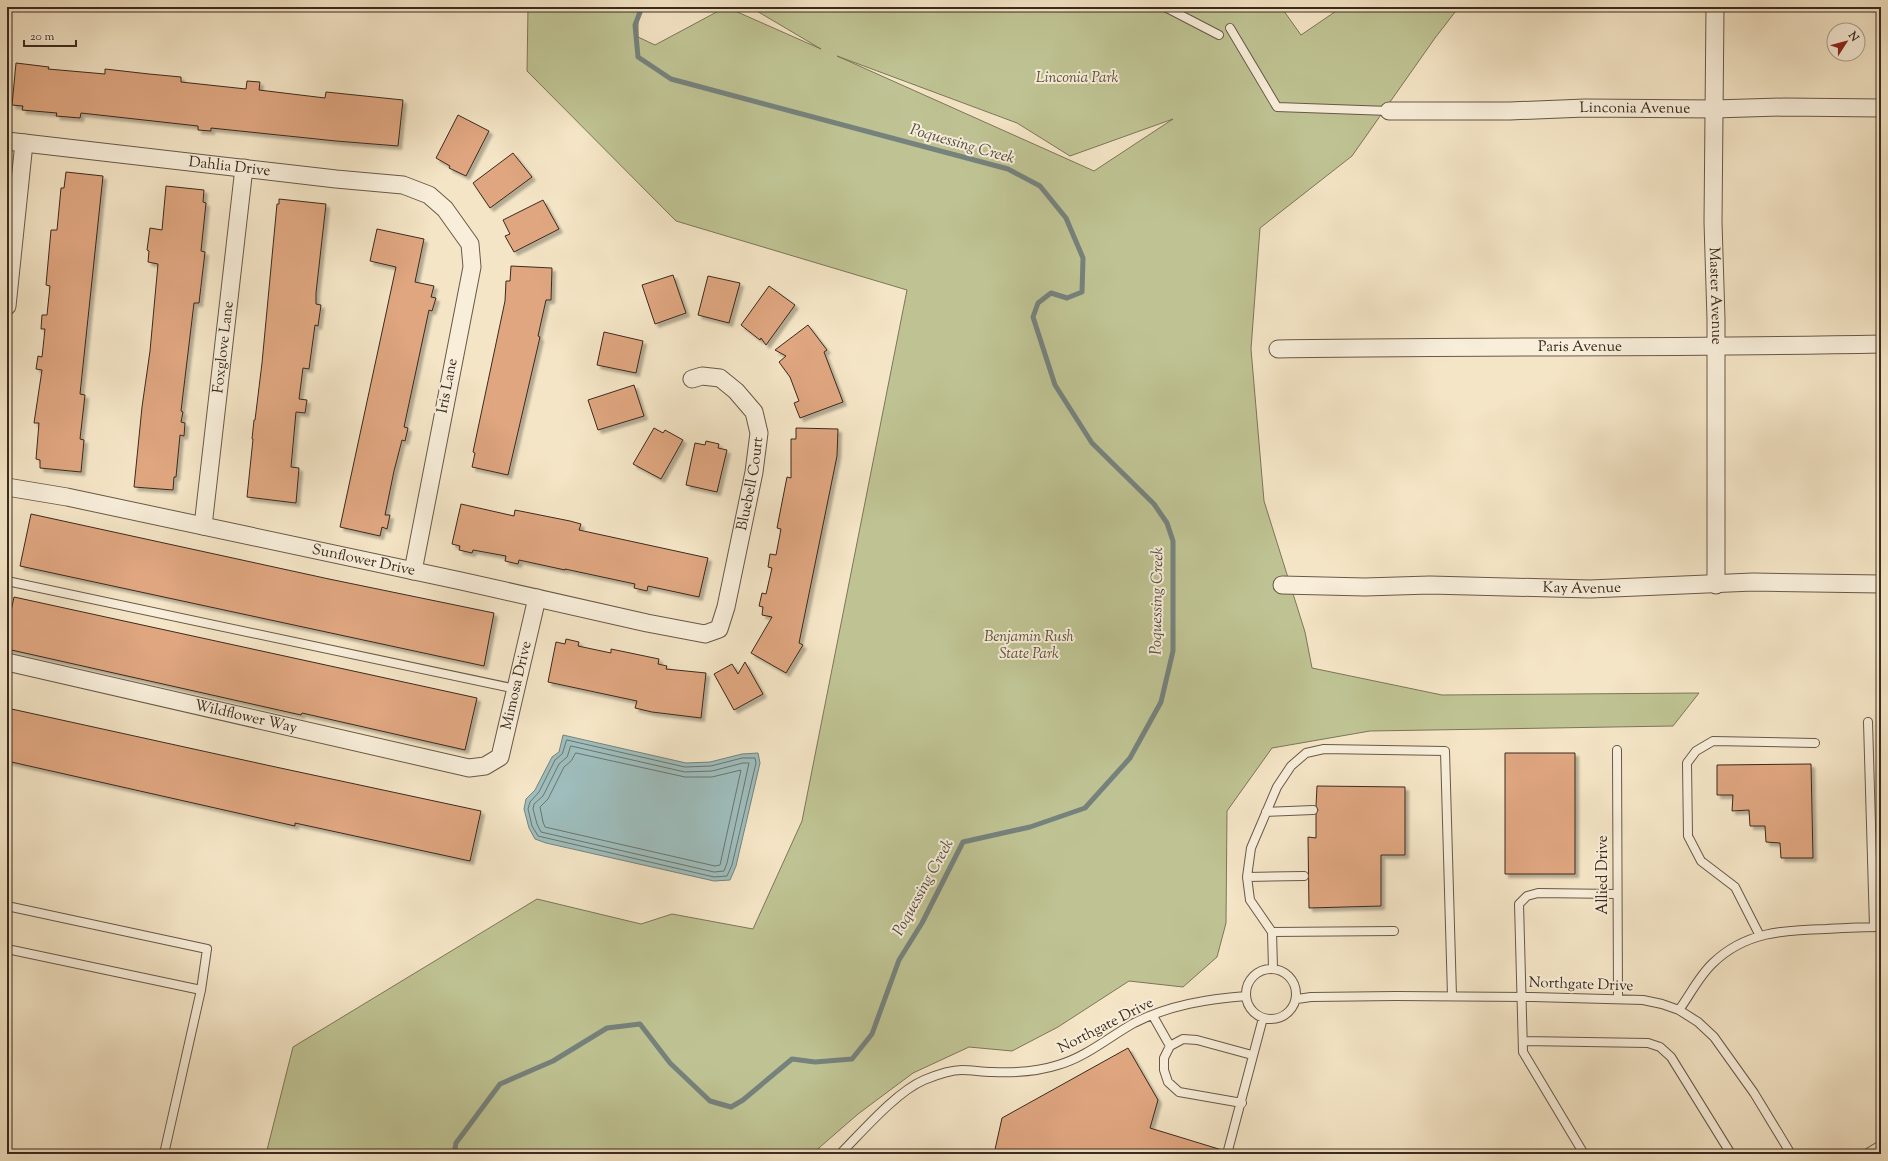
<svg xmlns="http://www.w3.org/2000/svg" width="1888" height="1161" viewBox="0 0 1888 1161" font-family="'Sorts Mill Goudy',serif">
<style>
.green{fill:#bfc393;stroke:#7c7658;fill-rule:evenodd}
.water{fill:#9ebdbc;stroke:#76827d}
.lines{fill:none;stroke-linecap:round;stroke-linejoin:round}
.shore{stroke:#6c746d;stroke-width:1}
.stream{stroke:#76827d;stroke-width:5}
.building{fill:#dfa680;stroke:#3a2a1e;filter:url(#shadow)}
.lane-casing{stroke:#685948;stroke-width:10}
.street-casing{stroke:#685948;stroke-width:19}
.lane{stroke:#f8eeda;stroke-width:8}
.street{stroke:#f8eeda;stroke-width:17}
.labels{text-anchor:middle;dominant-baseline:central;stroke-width:4;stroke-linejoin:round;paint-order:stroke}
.park-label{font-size:15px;font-style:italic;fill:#5b503b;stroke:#f8eeda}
.street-label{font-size:15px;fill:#3a2a1e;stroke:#f8eeda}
.water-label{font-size:16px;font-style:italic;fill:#534f46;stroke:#f8eeda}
</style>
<defs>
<filter id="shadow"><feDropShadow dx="3.5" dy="3.5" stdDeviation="1" flood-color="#0004"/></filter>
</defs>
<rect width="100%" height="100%" fill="#f4e5c6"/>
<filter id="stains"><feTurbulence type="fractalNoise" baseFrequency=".005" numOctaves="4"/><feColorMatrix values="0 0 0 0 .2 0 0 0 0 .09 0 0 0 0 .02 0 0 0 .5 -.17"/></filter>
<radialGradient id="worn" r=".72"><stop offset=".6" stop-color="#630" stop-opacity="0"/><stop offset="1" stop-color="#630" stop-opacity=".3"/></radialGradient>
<path class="green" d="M 528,7 L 638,7 L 638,37 L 655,45 L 726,7 L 821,49 L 750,7 L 1281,7 L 1301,35 L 1342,7 L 1459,7 L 1435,38 L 1352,156 L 1260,228 L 1251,349 L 1264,501 L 1305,632 L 1312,668 L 1442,695 L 1699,693 L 1673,726 L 1370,731 L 1272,748 L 1227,811 L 1226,923 L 1217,957 L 1183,987 L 1129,981 L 1058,1027 L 1012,1051 L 969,1047 L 913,1073 L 858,1114 L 812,1154 L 266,1154 L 293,1047 L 537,899 L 641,924 L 672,914 L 753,929 L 802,821 L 907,290 L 676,221 L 527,71 ZM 837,56 L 1017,123 L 1070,156 L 1173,119 L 1094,171 Z"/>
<path class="water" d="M 563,735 L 686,763 L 710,762 L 742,754 L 758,753 L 760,763 L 736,866 L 730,880 L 714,881 L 546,843 L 535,839 L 529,828 L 524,809 L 526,799 L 535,790 L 552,757 L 559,752 Z"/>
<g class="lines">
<path class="shore" d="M 567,740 L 685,767 L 711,766 L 742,758 L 755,758 L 756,763 L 732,865 L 727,876 L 714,877 L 538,836 L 532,826 L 528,809 L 530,802 L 539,792 L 555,760 L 562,754 Z
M 571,746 L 685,772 L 712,771 L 743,763 L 749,763 L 727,863 L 724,871 L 714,872 L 541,832 L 537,824 L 533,809 L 534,804 L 543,796 L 559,764 L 567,757 Z
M 576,753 L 685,777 L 712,777 L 741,770 L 720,865 L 715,866 L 545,827 L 543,822 L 540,807 L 548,799 L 564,767 L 571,761 Z"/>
<path class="stream" d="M 454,1154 L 456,1143 L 500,1084 L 553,1061 L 607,1028 L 640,1024 L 670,1063 L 710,1101 L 731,1107 L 743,1100 L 792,1059 L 815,1062 L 852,1059 L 872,1034 L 899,960 L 922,923 L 963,842 L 1030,827 L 1085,808 L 1130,758 L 1161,702 L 1173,651 L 1173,541 L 1167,523 L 1154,504 L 1092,443 L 1055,385 L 1033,317 L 1038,303 L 1051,293 L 1067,298 L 1082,292 L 1083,258 L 1066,218 L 1040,186 L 1008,169 L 671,79 L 638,57 L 635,25 L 642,7"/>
</g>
<path class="building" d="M 16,63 L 49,67 L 48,69 L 105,74 L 105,69 L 149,74 L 181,77 L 181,82 L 246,89 L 247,81 L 260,82 L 259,90 L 325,98 L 326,92 L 403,100 L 398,146 L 336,141 L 211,128 L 211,131 L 198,130 L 198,126 L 81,113 L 80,118 L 56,116 L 57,113 L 22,110 L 23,106 L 12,105 Z
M 458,115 L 489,131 L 466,176 L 449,168 L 450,166 L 436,158 Z
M 513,153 L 532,177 L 490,208 L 473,183 Z
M 66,172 L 103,176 L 80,394 L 85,395 L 80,439 L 84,440 L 81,472 L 40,468 L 40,460 L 36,459 L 39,423 L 34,423 L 42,370 L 36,369 L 38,356 L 42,357 L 45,329 L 41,329 L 42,315 L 47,315 L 50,286 L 46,285 L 51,230 L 57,230 L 61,188 L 64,188 Z
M 166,186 L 204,190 L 203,202 L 206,203 L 201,251 L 205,252 L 199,303 L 194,303 L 181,411 L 183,412 L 181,422 L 185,423 L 184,436 L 180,435 L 176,477 L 174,477 L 173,490 L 134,487 L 142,407 L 150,351 L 158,264 L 148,262 L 149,251 L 147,250 L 150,228 L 162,230 Z
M 279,199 L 326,204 L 316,293 L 316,304 L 321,305 L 318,326 L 315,325 L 309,369 L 303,368 L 299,399 L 307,400 L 305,413 L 296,412 L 291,467 L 299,468 L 296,503 L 247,497 L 253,439 L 252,439 L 254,420 L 255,420 L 262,363 L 277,204 L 279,204 Z
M 543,200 L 559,229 L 514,252 L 505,236 L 510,234 L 503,220 Z
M 377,229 L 424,239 L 415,282 L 434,286 L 431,297 L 436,298 L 432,311 L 429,310 L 404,427 L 408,428 L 405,441 L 402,440 L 394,471 L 385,515 L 390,515 L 387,529 L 382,527 L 380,536 L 340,527 L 396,267 L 370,261 Z
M 511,266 L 552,268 L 551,300 L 546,300 L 538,336 L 540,337 L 508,475 L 472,467 L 475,453 L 473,452 L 505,301 L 506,281 L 510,281 Z
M 673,275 L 686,313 L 655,324 L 642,285 Z
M 708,276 L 740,283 L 729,323 L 698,315 Z
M 769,286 L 795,305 L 766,345 L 761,338 L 760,340 L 741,325 Z
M 808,325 L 827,350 L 824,352 L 843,402 L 800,418 L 794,403 L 799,401 L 790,377 L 779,362 L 786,356 L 775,350 Z
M 604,332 L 643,341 L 636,373 L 597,365 Z
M 634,385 L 644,416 L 598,430 L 588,400 Z
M 654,428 L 663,433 L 665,430 L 683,440 L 661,479 L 633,464 Z
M 796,428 L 838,429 L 837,456 L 799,643 L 803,645 L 786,673 L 751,653 L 772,617 L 762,615 L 763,607 L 759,606 L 762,593 L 766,594 L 772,568 L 768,567 L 770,554 L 776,555 L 781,529 L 777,528 L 787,477 L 791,478 L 791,439 L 796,439 Z
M 706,441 L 719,444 L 718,448 L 727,450 L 717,492 L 686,485 L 695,443 L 705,445 Z
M 461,504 L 514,516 L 515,510 L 570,521 L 581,524 L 579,530 L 708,558 L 699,597 L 648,586 L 647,591 L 634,588 L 635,584 L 565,569 L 565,570 L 519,560 L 518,564 L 505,561 L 506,556 L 473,550 L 472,553 L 459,550 L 460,546 L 452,544 Z
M 31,514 L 329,579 L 494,613 L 484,666 L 20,566 Z
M 14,597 L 477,698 L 465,750 L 302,713 L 301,715 L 7,649 L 7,630 Z
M 566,639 L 579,642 L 578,646 L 611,653 L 611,649 L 659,659 L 658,664 L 667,666 L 666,669 L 706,673 L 701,718 L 652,712 L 635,708 L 637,701 L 548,682 L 556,642 L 565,644 Z
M 745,662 L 763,694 L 734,710 L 714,674 L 732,664 L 738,674 Z
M 7,708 L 271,766 L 481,811 L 470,861 L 295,823 L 295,826 L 7,761 Z
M 1505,753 L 1575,753 L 1575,874 L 1505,874 Z
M 1811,764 L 1813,858 L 1781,858 L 1780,843 L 1766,842 L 1765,826 L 1750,826 L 1749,810 L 1732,811 L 1733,795 L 1717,795 L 1717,765 Z
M 1317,786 L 1405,787 L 1405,855 L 1381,855 L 1381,906 L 1309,908 L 1308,837 L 1316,838 L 1316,814 L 1318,810 L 1316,806 Z
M 1128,1048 L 1158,1100 L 1150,1128 L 1222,1150 L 1222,1154 L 994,1154 L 1002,1118 Z"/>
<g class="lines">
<defs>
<path id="lane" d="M 1165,7 L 1219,35
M 1230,28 L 1277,107 L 1389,111
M 7,581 L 516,689
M 1868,722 L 1874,927
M 1617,750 L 1618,999
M 1266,812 L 1313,810
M 1872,863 L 1881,863
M 1247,877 L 1304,876
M 7,906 L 207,949 L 201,990 L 164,1154
M 1272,932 L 1394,931
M 1760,936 L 1735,887 L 1701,861 L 1688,836 L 1687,763 L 1696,751 L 1713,741 L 1815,743
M 7,949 L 201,990
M 1273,968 L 1272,932 L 1250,900 L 1247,877 L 1251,848 L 1277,787 L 1291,766 L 1306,753 L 1324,749 L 1445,751 L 1452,996
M1246 994a25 25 0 1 1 50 0a25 25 0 1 1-50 0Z
M 1297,999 L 1311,997 L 1396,996 L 1532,997 L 1643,1000 L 1662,1004 L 1679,1010 L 1698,1022 L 1714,1037 L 1754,1093 L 1791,1154
M 1679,1010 C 1690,995 1699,976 1713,963 C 1745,932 1783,930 1826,929 C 1844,928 1863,927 1881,927
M 1153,1016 L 1170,1046 L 1164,1058 L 1164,1070 L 1168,1082 L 1179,1092 L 1242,1103
M 1523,1041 L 1648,1043 L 1660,1047 L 1671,1057 L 1731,1154
M 1170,1046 L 1183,1039 L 1197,1040 L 1252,1055
M 840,1154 C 862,1132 896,1092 924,1080 C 936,1075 949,1070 962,1070 C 972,1070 982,1072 992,1072 C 1014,1073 1036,1072 1058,1065 C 1086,1057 1109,1037 1134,1023 C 1169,1005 1208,999 1246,996
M 1227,1154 L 1263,1018
M 1584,1154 L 1523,1052 L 1519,904 L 1527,896 L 1538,893 L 1617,894
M 1866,1154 L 1881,1145"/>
<g id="street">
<path id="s1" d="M 1715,7 L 1713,222 L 1716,319 L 1716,585"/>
<path id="s2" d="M 1389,111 L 1510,111 L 1585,108 L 1714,109 L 1784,107 L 1881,108"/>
<path id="s3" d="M 7,141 L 336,179 L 403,185 L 429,195 L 445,209 L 470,244 L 472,267 L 413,571"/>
<path d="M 7,306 L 24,143"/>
<path id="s4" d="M 1278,349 C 1479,346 1680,348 1881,344"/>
<path id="s5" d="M 7,487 L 67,497 L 461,581 L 647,623 L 705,634 L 719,629 L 726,607 L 754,472 L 759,433 L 754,412 L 736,391 L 720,378 L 702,376 L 692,379"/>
<path id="s6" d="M 203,526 L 244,168"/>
<path id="s7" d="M 1282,585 L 1365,587 L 1430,585 L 1590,589 L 1753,582 L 1881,584"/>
<path id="s8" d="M 7,662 L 469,768 L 485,766 L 500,757 L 537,598"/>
</g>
</defs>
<use href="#lane" class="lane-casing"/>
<use href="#street" class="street-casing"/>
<use href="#lane" class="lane"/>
<use href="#street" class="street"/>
</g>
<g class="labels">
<g class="park-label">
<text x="1077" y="78">Linconia Park</text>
<text x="1029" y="637">Benjamin Rush<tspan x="1029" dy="17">State Park</tspan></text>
</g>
<g class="street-label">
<text stroke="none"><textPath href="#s2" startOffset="246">Linconia Avenue</textPath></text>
<text stroke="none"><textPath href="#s3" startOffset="224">Dahlia Drive</textPath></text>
<text stroke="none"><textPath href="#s1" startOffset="289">Master Avenue</textPath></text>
<text stroke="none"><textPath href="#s6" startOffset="180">Foxglove Lane</textPath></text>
<text stroke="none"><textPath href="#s4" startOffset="302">Paris Avenue</textPath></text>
<text transform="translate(448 386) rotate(-79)">Iris Lane</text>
<text stroke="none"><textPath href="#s5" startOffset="877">Bluebell Court</textPath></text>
<text stroke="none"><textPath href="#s5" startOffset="364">Sunflower Drive</textPath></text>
<text stroke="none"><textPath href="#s7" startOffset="300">Kay Avenue</textPath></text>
<text stroke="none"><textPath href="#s8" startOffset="581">Mimosa Drive</textPath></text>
<text stroke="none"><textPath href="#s8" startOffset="245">Wildflower Way</textPath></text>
<text transform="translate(1603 875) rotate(-90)">Allied Drive</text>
<text transform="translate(1581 985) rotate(2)">Northgate Drive</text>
<text transform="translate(1106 1026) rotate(-27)">Northgate Drive</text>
</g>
<g class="water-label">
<text transform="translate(962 145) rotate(16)">Poquessing Creek</text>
<text transform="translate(1158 601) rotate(-89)">Poquessing Creek</text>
<text transform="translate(924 888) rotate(-61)">Poquessing Creek</text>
</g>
</g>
<rect width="1888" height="1161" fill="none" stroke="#f4e5c6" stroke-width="24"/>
<rect x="8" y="8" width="1872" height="1145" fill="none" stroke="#3a2a1e" stroke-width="2"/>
<rect x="12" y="12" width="1864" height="1137" fill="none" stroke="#3a2a1e"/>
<g transform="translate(1846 42) rotate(54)"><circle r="19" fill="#f8eeda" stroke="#aca08f"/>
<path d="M0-3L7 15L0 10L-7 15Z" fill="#8f2418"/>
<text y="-6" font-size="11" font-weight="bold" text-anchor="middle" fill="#3a2a1e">N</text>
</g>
<path d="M24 40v6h52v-6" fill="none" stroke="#3a2a1e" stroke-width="2"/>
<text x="30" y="40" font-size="12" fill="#3a2a1e" stroke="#f8eeda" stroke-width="3" paint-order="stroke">20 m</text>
<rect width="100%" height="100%" filter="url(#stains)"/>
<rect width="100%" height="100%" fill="url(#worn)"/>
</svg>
